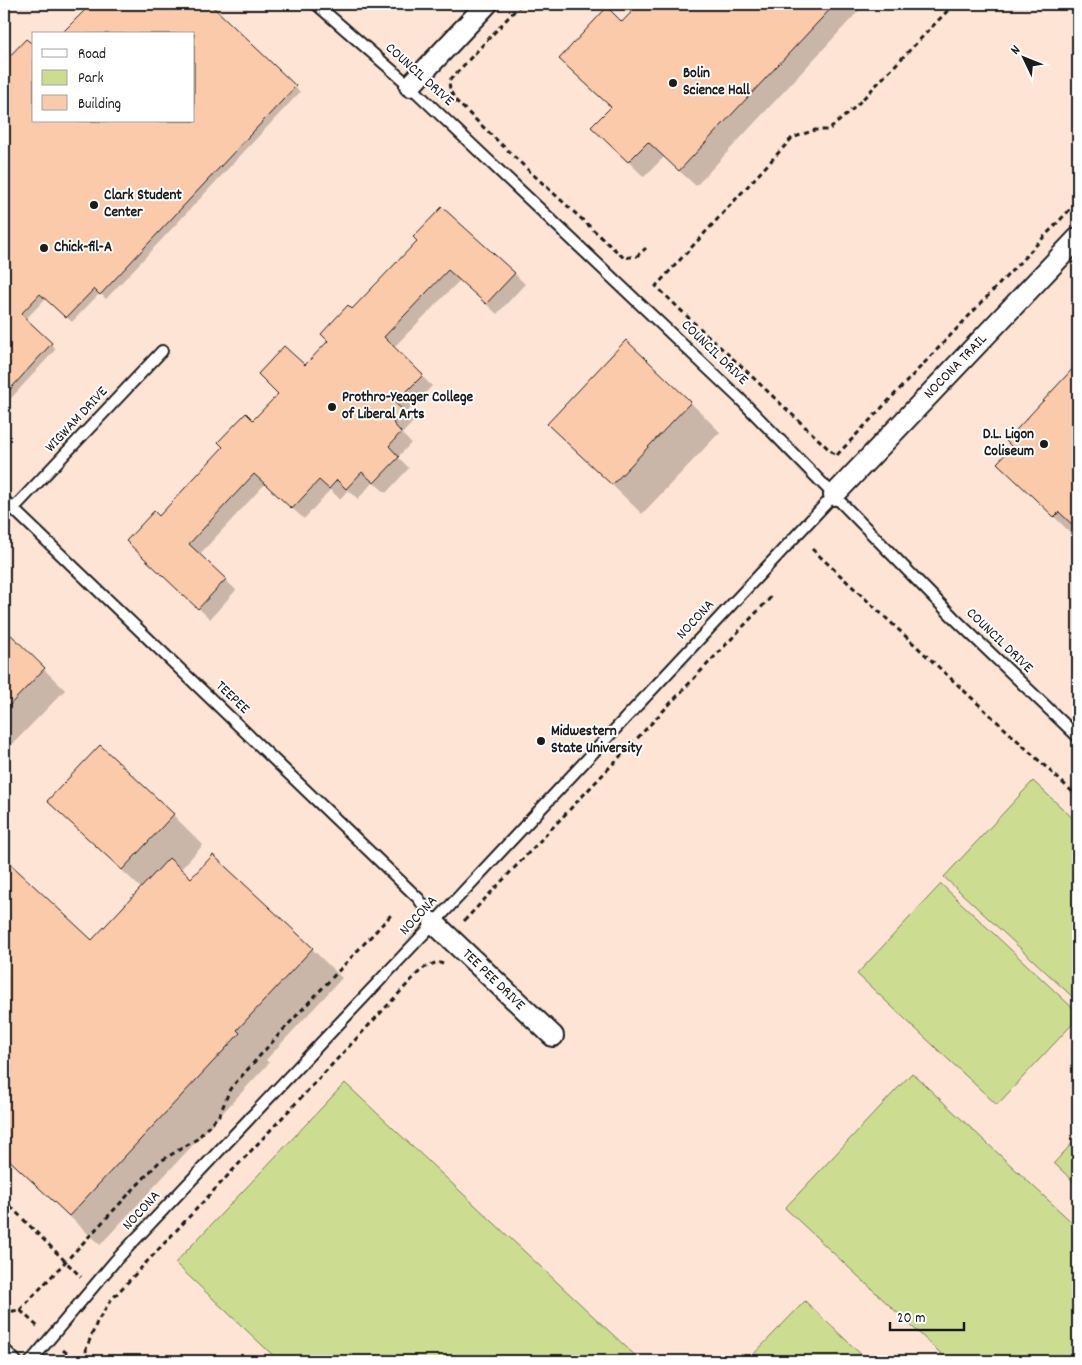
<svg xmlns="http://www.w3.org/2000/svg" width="1082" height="1365" viewBox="0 0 1082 1365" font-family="Dekko,sans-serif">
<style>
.built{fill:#fde4d4;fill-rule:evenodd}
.green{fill:#ccdd92;stroke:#747c57}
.shadow{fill:#0003}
.building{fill:#fbcaaa;stroke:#1c1c1c}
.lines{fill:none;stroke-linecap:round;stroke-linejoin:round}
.lane-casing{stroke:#1c1c1c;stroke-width:14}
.street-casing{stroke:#1c1c1c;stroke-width:24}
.path{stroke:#1c1c1c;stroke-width:3;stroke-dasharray:5 4;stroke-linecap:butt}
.lane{stroke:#fff;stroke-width:10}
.street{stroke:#fff;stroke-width:20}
.poi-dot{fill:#1c1c1c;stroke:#fff;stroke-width:2}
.labels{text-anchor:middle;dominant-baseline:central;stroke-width:4;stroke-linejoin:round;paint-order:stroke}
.poi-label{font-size:15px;font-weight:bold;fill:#1c1c1c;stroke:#fff;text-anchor:start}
.street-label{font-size:15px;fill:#1c1c1c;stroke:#fff}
</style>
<rect width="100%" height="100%" fill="#feefe6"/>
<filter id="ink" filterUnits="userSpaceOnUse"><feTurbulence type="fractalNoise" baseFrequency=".02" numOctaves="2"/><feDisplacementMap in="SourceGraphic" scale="10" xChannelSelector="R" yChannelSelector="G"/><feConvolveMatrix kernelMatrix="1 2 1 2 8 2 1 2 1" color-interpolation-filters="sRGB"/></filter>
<g filter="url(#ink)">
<path class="built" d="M 4,4 L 1078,4 L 1078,1361 L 4,1361 ZM 34,34 L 194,34 L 194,121 L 34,121 Z"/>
<path class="green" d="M 1033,781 L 1078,823 L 1078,1002 L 944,877 Z
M 941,884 L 1078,1013 L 1078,1018 L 997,1105 L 857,974 Z
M 912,1073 L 1078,1228 L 1078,1361 L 949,1361 L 785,1208 Z
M 345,1083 L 641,1361 L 279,1361 L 175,1263 Z
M 1078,1137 L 1078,1186 L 1054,1163 Z
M 805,1301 L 868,1361 L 747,1361 Z"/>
<path class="shadow" d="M 93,4 L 208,4 L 300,92 L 106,299 L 100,293 L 72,322 L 46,298 L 25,320 L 56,349 L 4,406 L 4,64 L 26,40 L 34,121 L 194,121 L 194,34 L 63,34 Z
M 641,4 L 865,4 L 696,186 L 664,157 L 644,177 L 593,127 L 612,108 L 576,75 Z
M 419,241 L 514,273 L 525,284 L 497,314 L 460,280 L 393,348 L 432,386 L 405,414 L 413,422 L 402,434 L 411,443 L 398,457 L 409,468 L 386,493 L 373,482 L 358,499 L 348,490 L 340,499 L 330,490 L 304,519 L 265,484 L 199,555 L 236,590 L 210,619 L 138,551 L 159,517 L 305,367 L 329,341 L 352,311 Z
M 1078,365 L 1078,540 L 999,463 L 1014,447 L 1008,441 Z
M 690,402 L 720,432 L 642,514 L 549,424 Z
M 4,630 L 65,690 L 4,753 Z
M 100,746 L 173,815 L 203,845 L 180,870 L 191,880 L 312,949 L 342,978 L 266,1060 L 269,1063 L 100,1245 L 4,1155 L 4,860 L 92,942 L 142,889 L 79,830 L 49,801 Z"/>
<path class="building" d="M 91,4 L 210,4 L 296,86 L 100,295 L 94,289 L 66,318 L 40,294 L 21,314 L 52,343 L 4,396 L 4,62 L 26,39 L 34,45 L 34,121 L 194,121 L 194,34 L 61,34 Z
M 639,4 L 835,4 L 679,171 L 648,142 L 628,162 L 591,127 L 611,107 L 559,59 L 607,7 L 622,22 Z
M 442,207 L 515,273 L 486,304 L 448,270 L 384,337 L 423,375 L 395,403 L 404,411 L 393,423 L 401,432 L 389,446 L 399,457 L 374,483 L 362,472 L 346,489 L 337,480 L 329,489 L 319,480 L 292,509 L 254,474 L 189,544 L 226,579 L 198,609 L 126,541 L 154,511 L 159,516 L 223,447 L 218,442 L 246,413 L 253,420 L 278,394 L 258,374 L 284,346 L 305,365 L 328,341 L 321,334 L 348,305 L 352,309 L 417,241 L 413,237 Z
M 626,340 L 691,402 L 612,485 L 547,424 Z
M 1078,363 L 1078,530 L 1059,512 L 1054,517 L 997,463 L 1012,447 L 1006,441 Z
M 4,628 L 45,668 L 4,711 Z
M 100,745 L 174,814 L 122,870 L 47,801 Z
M 213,855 L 313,948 L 237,1030 L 240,1033 L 69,1216 L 4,1155 L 4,858 L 92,940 L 169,858 L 191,878 Z"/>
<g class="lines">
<defs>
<path id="lane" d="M 316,4 L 410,86 L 739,398 L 953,617 L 1078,737
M 4,500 L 419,899 L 434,923
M 13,509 L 162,351
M 4,1349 L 16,1361
M 31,1361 L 115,1261 L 434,923 L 834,495"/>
<path id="street" d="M 410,86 L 487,4
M 834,495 L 1078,238
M 434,923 L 553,1036"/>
</defs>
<use href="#lane" class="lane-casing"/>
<use href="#street" class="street-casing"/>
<path class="path" d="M 521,4 L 449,81 L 450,90 L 455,100 L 525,167 L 624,258 L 637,256 L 646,248
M 954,4 L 855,107 L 829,130 L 815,130 L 792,138 L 656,286 L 693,322 L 744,369 L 836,456 L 1078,201
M 812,549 L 1078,797
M 464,921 L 773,595
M 4,1200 L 81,1277
M 4,1309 L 7,1312 L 20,1310 L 38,1327
M 20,1310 L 159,1162 L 197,1139 L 220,1114 L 230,1089 L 283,1030 L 392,914
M 63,1350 L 76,1361
M 87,1361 L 86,1349 L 97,1322 L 111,1300 L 417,974 L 424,968 L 437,962 L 443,964"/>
<use href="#lane" class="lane"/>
<use href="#street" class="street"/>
</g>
</g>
<g class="poi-dot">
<circle cx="673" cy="83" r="5"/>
<circle cx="94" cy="205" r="5"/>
<circle cx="44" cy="248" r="5"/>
<circle cx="332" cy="407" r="5"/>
<circle cx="1044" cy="444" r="5"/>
<circle cx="541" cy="741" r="5"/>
</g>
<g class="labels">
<g class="poi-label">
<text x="683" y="74">Bolin<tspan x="683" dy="17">Science Hall</tspan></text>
<text x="104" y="196">Clark Student<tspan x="104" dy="17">Center</tspan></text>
<text x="54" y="248">Chick-fil-A</text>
<text x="342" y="398">Prothro-Yeager College<tspan x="342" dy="17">of Liberal Arts</tspan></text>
<text x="1034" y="435" text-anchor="end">D.L. Ligon<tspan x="1034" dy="17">Coliseum</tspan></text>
<text x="551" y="732">Midwestern<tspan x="551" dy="17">State University</tspan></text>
</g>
<g class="street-label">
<text transform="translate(419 75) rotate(42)">COUNCIL DRIVE</text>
<text transform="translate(714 353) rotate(44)">COUNCIL DRIVE</text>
<text transform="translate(956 367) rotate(-46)">NOCONA TRAIL</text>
<text transform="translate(77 420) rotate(-47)">WIGWAM DRIVE</text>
<text transform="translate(696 620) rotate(-47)">NOCONA</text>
<text transform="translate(999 641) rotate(44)">COUNCIL DRIVE</text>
<text transform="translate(232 698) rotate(44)">TEEPEE</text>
<text transform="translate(419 916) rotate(-47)">NOCONA</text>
<text transform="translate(493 980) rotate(44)">TEE PEE DRIVE</text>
<text transform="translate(142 1211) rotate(-47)">NOCONA</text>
</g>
</g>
<rect width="1082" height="1365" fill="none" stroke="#fff" stroke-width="20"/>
<rect x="10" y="10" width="1062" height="1345" fill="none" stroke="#1c1c1c" stroke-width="2" filter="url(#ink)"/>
<rect x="32" y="32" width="162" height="90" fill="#ffffff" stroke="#a4a4a4"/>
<rect x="42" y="49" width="25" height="8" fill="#ffffff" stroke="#a4a4a4"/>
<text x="78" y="58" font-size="15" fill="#1c1c1c">Road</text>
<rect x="42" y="70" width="25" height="15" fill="#ccdd92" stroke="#a4a4a4"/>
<text x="78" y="82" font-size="15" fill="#1c1c1c">Park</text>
<rect x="42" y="95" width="25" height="15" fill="#fbcaaa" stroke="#a4a4a4"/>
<text x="78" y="108" font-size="15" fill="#1c1c1c">Building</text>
<g transform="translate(1024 58) rotate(313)" stroke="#ffffff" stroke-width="4" paint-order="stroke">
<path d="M0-4L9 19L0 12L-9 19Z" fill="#1c1c1c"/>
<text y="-8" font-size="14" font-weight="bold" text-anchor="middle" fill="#1c1c1c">N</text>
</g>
<path d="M890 1322v8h74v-8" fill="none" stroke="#1c1c1c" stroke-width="2.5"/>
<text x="897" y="1322" font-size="15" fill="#1c1c1c" stroke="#ffffff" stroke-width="4" paint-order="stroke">20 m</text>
</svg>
